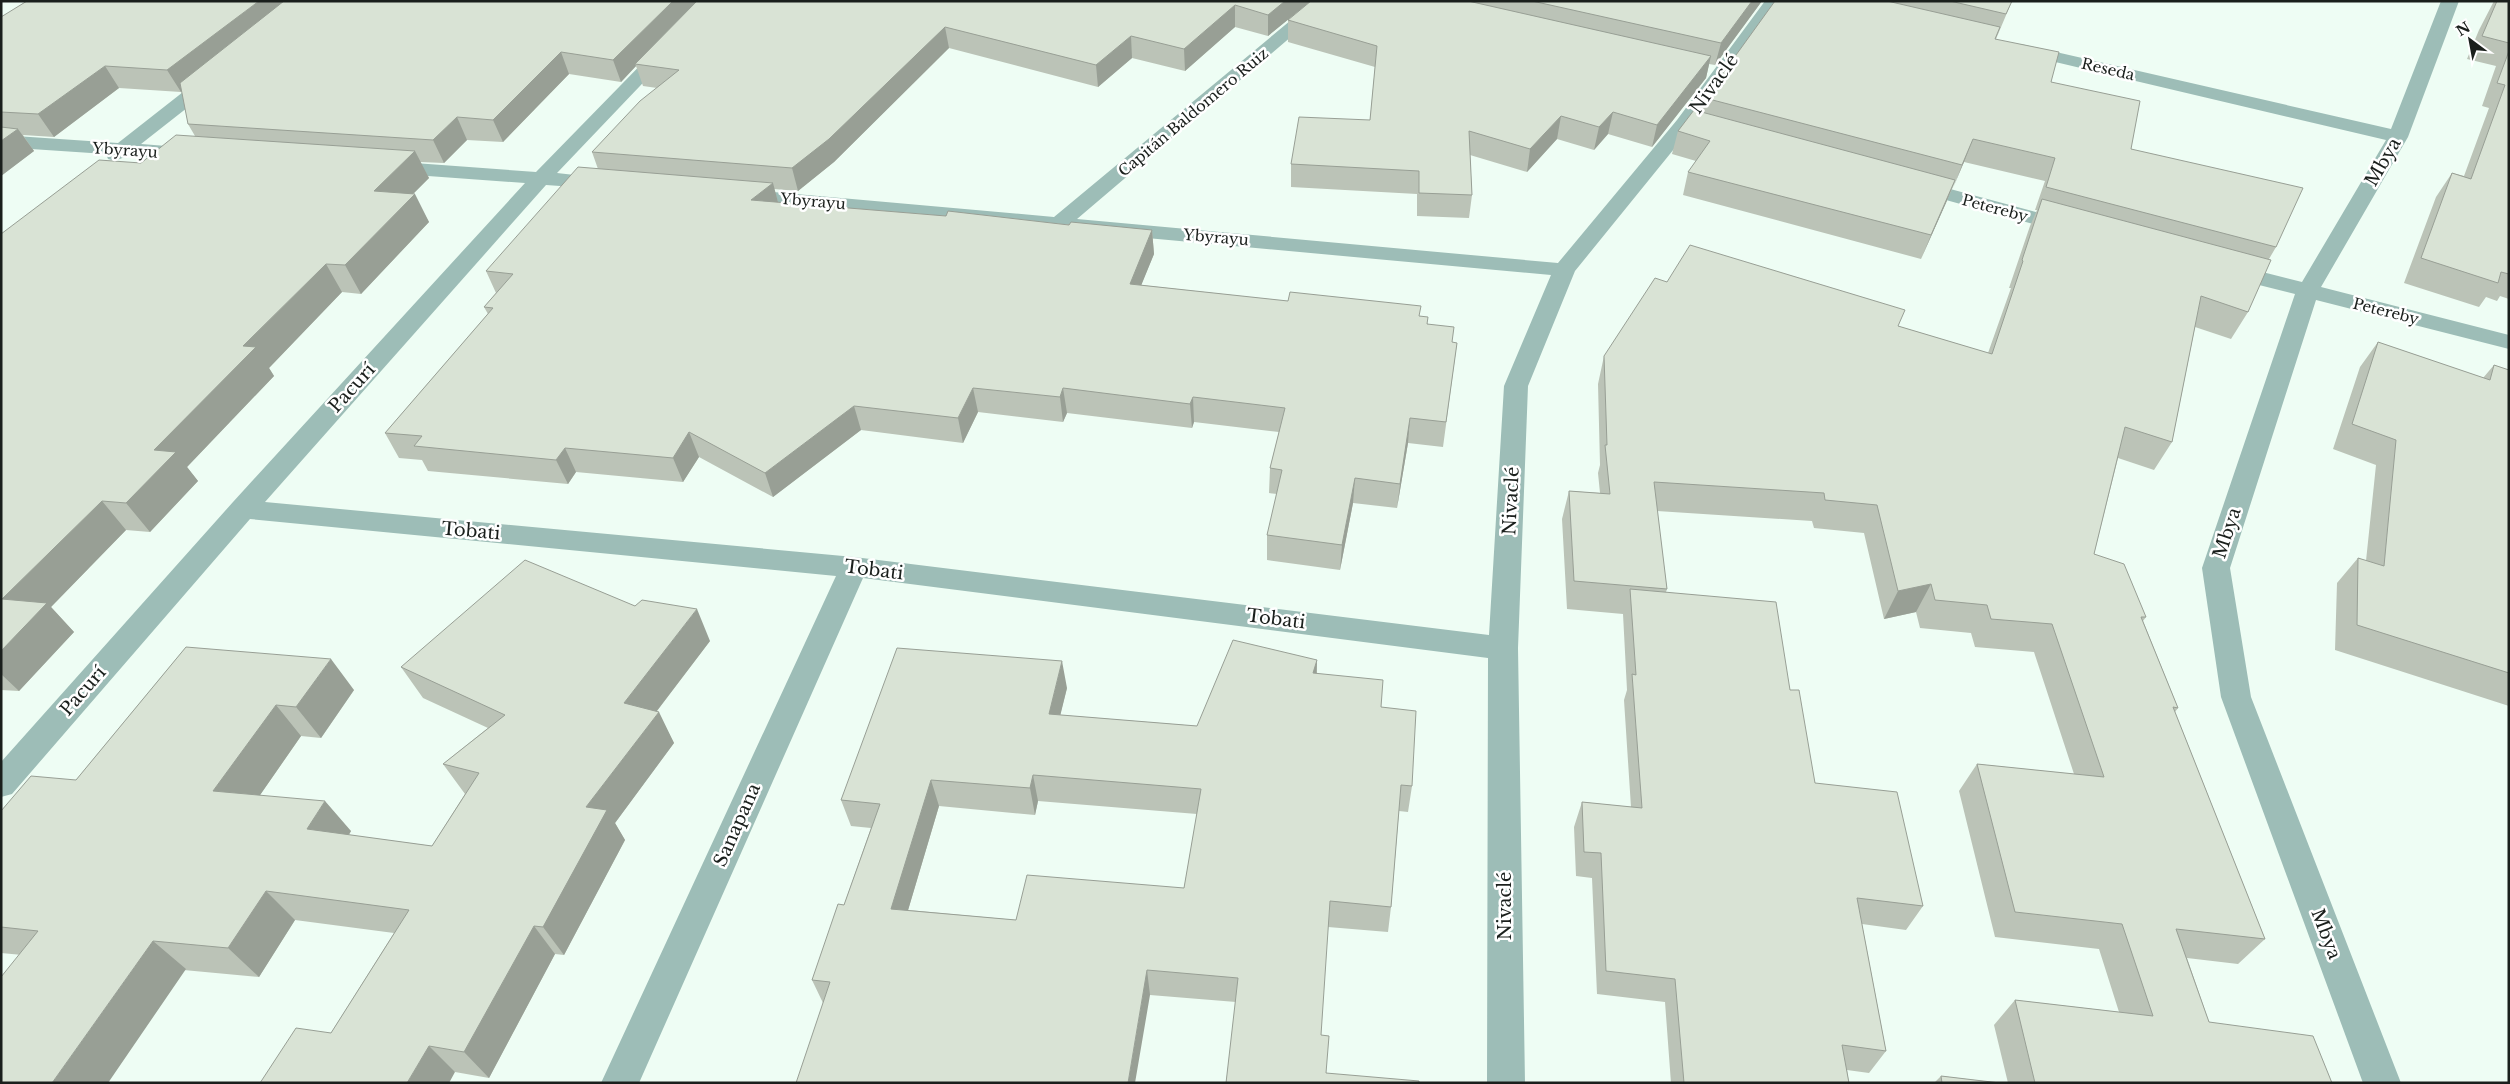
<svg xmlns="http://www.w3.org/2000/svg" width="2510" height="1084" viewBox="0 0 2510 1084" font-family="'Libre Baskerville',serif">
<style>
.lines{fill:none;stroke-linecap:round;stroke-linejoin:round}
.street{fill:#9dbdb7;fill-rule:evenodd}
.wall{fill:#bbc3b7;fill-rule:evenodd}
.shaded-wall{fill:#989f95}
.building{fill:#d9e3d5;stroke:#989f95;fill-rule:evenodd}
.labels{text-anchor:middle;dominant-baseline:central;stroke-width:5;stroke-linejoin:round;paint-order:stroke}
.far-street-label{font-size:15px;fill:#1a1f1c;stroke:#fff}
.street-label{font-size:18px;fill:#1a1f1c;stroke:#fff}
</style>
<rect width="100%" height="100%" fill="#eefdf4"/>
<g class="lines">
<path class="street" d="M 703,1 L 721,1 L 557,173 L 610,179 L 613,183 L 610,187 L 603,189 L 546,185 L 265,502 L 854,557 L 1489,635 L 1504,386 L 1551,275 L 741,201 L 734,199 L 731,195 L 734,191 L 741,189 L 1054,217 L 1314,1 L 1333,1 L 1077,219 L 1558,263 L 1677,120 L 1765,1 L 1782,1 L 1691,128 L 1575,271 L 1528,386 L 1518,648 L 1525,1083 L 1487,1083 L 1488,658 L 863,578 L 639,1083 L 601,1083 L 836,576 L 250,519 L 12,794 L 1,797 L 1,762 L 233,502 L 525,183 L 387,173 L 380,171 L 377,167 L 380,163 L 387,161 L 536,172 Z
M 2441,1 L 2459,1 L 2408,137 L 2321,287 L 2509,335 L 2509,349 L 2316,300 L 2230,568 L 2251,697 L 2401,1083 L 2363,1083 L 2221,697 L 2202,568 L 2295,294 L 2219,275 L 2216,270 L 2219,265 L 2227,263 L 2302,282 L 2386,140 L 2021,54 L 2015,53 L 2012,49 L 2015,45 L 2021,44 L 2391,129 Z
M 213,72 L 220,74 L 222,78 L 220,82 L 141,144 L 192,148 L 199,150 L 202,154 L 199,158 L 192,160 L 127,156 L 115,161 L 108,159 L 106,154 L 1,147 L 1,135 L 118,143 L 206,74 Z
M 1913,179 L 2077,223 L 2080,228 L 2077,233 L 2069,234 L 1906,189 L 1903,185 L 1906,181 Z"/>
</g>
<path class="wall" d="M 1311,1 L 1268,36 L 1235,27 L 1185,71 L 1132,58 L 1098,87 L 949,48 L 834,162 L 798,191 L 774,189 L 778,202 L 946,216 L 1152,230 L 1154,254 L 1141,285 L 1420,316 L 1428,324 L 1452,342 L 1457,343 L 1443,447 L 1408,443 L 1397,508 L 1353,503 L 1340,570 L 1267,560 L 1267,535 L 1277,494 L 1269,493 L 1270,468 L 1279,432 L 1194,422 L 1192,428 L 1067,413 L 1063,422 L 978,412 L 963,443 L 861,430 L 773,497 L 699,457 L 683,482 L 576,472 L 568,484 L 428,471 L 422,460 L 399,458 L 385,433 L 488,314 L 484,307 L 496,293 L 486,271 L 598,169 L 592,152 L 657,88 L 643,86 L 636,66 L 621,82 L 569,74 L 503,142 L 467,140 L 444,163 L 420,162 L 429,178 L 413,194 L 429,222 L 361,294 L 342,292 L 269,368 L 274,376 L 187,467 L 198,481 L 150,532 L 126,530 L 51,607 L 74,632 L 19,691 L 1,690 L 1,234 L 141,163 L 195,136 L 188,124 L 182,91 L 181,92 L 119,88 L 54,137 L 23,135 L 34,151 L 1,176 L 1,17 Z
M 1311,1 L 1762,1 L 1715,65 L 1709,64 L 1706,78 L 1652,147 L 1608,134 L 1594,150 L 1557,139 L 1527,172 L 1470,155 L 1472,195 L 1469,218 L 1417,216 L 1417,194 L 1291,187 L 1291,164 L 1370,120 L 1375,67 L 1288,42 L 1288,20 Z
M 1775,1 L 2012,1 L 1996,39 L 2051,82 L 2131,149 L 2276,247 L 2269,259 L 2248,312 L 2231,339 L 2195,327 L 2172,442 L 2154,470 L 2118,458 L 2094,554 L 2146,617 L 2143,621 L 2178,708 L 2175,712 L 2265,939 L 2238,964 L 2187,958 L 2209,1022 L 2332,1083 L 2008,1083 L 1994,1025 L 2015,1000 L 2119,1012 L 2099,949 L 1995,937 L 1959,791 L 1977,764 L 2074,774 L 2034,652 L 1975,647 L 1971,633 L 1920,628 L 1916,612 L 1884,619 L 1864,533 L 1814,528 L 1812,521 L 1657,511 L 1667,589 L 1666,592 L 1790,690 L 1815,783 L 1923,906 L 1906,930 L 1862,924 L 1886,1051 L 1869,1073 L 1847,1070 L 1849,1083 L 1671,1083 L 1665,1002 L 1597,994 L 1592,878 L 1576,876 L 1574,827 L 1582,802 L 1631,807 L 1624,700 L 1627,690 L 1623,614 L 1567,609 L 1562,519 L 1569,491 L 1600,493 L 1598,473 L 1600,465 L 1598,384 L 1604,356 L 1667,282 L 1898,326 L 1988,353 L 2011,288 L 2009,288 L 2030,226 L 2037,210 L 2035,210 L 2045,181 L 1964,162 L 1921,259 L 1683,195 L 1688,172 L 1696,161 L 1672,154 L 1678,131 L 1701,112 L 1705,98 Z
M 2494,1 L 2509,1 L 2509,299 L 2500,296 L 2497,301 L 2486,297 L 2479,307 L 2404,283 L 2436,197 L 2452,173 L 2464,176 L 2489,108 L 2482,106 L 2496,66 L 2467,59 L 2479,30 Z
M 2378,342 L 2483,378 L 2494,365 L 2509,370 L 2509,706 L 2335,650 L 2337,583 L 2358,558 L 2366,561 L 2376,465 L 2333,449 L 2360,367 Z
M 710,641 L 657,711 L 674,743 L 615,823 L 625,840 L 564,955 L 555,954 L 489,1078 L 455,1072 L 331,1033 L 394,933 L 295,920 L 259,977 L 1,953 L 1,811 L 76,780 L 186,647 L 354,690 L 321,738 L 301,736 L 260,795 L 351,831 L 349,835 L 432,846 L 465,794 L 443,764 L 488,728 L 423,698 L 401,667 Z
M 1317,660 L 1317,673 L 1381,707 L 1412,786 L 1408,812 L 1399,811 L 1391,907 L 1388,932 L 1328,927 L 1226,1083 L 1236,1002 L 1150,995 L 823,1003 L 812,980 L 844,905 L 871,828 L 851,826 L 841,800 L 1067,688 L 1060,715 L 1197,726 ZM 1038,801 L 1197,814 L 1184,888 L 1016,920 L 908,910 L 939,806 L 1035,815 Z
M 1941,1076 L 2000,1083 L 1934,1083 Z"/>
<path class="shaded-wall" d="M 259,1 L 297,1 L 181,92 L 167,70 Z
M 673,1 L 700,1 L 635,64 L 636,66 L 621,82 L 613,60 Z
M 1285,1 L 1311,1 L 1268,36 L 1268,15 Z
M 1752,1 L 1762,1 L 1715,65 L 1721,43 Z
M 1235,5 L 1235,27 L 1185,71 L 1184,49 Z
M 945,27 L 949,48 L 834,162 L 798,191 L 792,168 Z
M 1131,36 L 1132,58 L 1098,87 L 1096,65 Z
M 561,52 L 569,74 L 503,142 L 493,120 Z
M 1711,56 L 1706,78 L 1652,147 L 1657,125 Z
M 105,66 L 119,88 L 54,137 L 38,114 Z
M 1613,112 L 1608,134 L 1594,150 L 1599,127 Z
M 1561,116 L 1557,139 L 1527,172 L 1530,149 Z
M 457,117 L 467,140 L 444,163 L 433,140 Z
M 18,129 L 34,151 L 1,176 L 1,141 Z
M 1973,139 L 1964,162 L 1953,188 L 1962,165 Z
M 415,151 L 429,178 L 388,219 L 374,191 Z
M 1955,180 L 1946,203 L 1921,259 L 1931,235 Z
M 773,183 L 779,206 L 751,200 Z
M 415,194 L 429,222 L 361,294 L 345,265 Z
M 1152,230 L 1154,254 L 1132,308 L 1130,284 Z
M 326,264 L 342,292 L 269,368 L 274,376 L 187,467 L 198,481 L 150,532 L 126,503 L 154,450 L 243,346 Z
M 973,388 L 978,412 L 963,443 L 958,418 Z
M 1063,388 L 1067,413 L 1063,422 L 1060,397 Z
M 1193,397 L 1194,422 L 1192,428 L 1190,404 Z
M 854,406 L 861,430 L 773,497 L 765,473 Z
M 1410,418 L 1408,443 L 1397,508 L 1400,484 Z
M 689,432 L 699,457 L 683,482 L 673,458 Z
M 565,448 L 576,472 L 568,484 L 556,460 Z
M 1355,478 L 1353,503 L 1340,570 L 1342,545 Z
M 102,501 L 126,530 L 51,607 L 74,632 L 19,691 L 1,674 L 2,599 Z
M 1931,584 L 1916,612 L 1884,619 L 1898,591 Z
M 697,609 L 710,641 L 640,733 L 624,703 Z
M 331,659 L 354,690 L 321,738 L 296,707 Z
M 1317,660 L 1316,687 L 1313,673 Z
M 1062,661 L 1067,688 L 1054,741 L 1049,714 Z
M 276,705 L 301,736 L 242,821 L 213,791 Z
M 659,712 L 674,743 L 615,823 L 625,840 L 564,955 L 543,927 L 586,807 Z
M 1033,775 L 1038,801 L 1035,815 L 1030,788 Z
M 931,780 L 939,806 L 901,934 L 891,909 Z
M 325,801 L 351,831 L 333,859 L 307,829 Z
M 266,891 L 295,920 L 259,977 L 228,948 Z
M 534,926 L 555,954 L 489,1078 L 464,1052 Z
M 153,941 L 186,969 L 108,1083 L 52,1083 Z
M 1147,970 L 1150,995 L 1135,1083 L 1128,1083 Z
M 429,1046 L 455,1072 L 449,1083 L 407,1083 Z"/>
<path class="building" d="M 27,1 L 259,1 L 167,70 L 105,66 L 38,114 L 1,112 L 1,17 Z
M 284,1 L 673,1 L 613,60 L 561,52 L 493,120 L 457,117 L 433,140 L 188,124 L 180,83 Z
M 697,1 L 1285,1 L 1268,15 L 1235,5 L 1184,49 L 1131,36 L 1096,65 L 945,27 L 829,139 L 792,168 L 592,152 L 640,101 L 679,70 L 635,64 Z
M 1311,1 L 1468,1 L 1711,56 L 1657,125 L 1613,112 L 1599,127 L 1561,116 L 1530,149 L 1469,131 L 1472,195 L 1419,193 L 1419,171 L 1291,164 L 1299,117 L 1370,120 L 1377,46 L 1288,20 Z
M 1532,1 L 1752,1 L 1721,43 Z
M 1775,1 L 1887,1 L 2000,27 L 1995,39 L 2059,52 L 2051,82 L 2140,101 L 2131,149 L 2303,188 L 2276,247 L 2046,187 L 2055,158 L 1973,139 L 1962,165 L 1705,98 Z
M 1950,1 L 2012,1 L 2006,14 Z
M 2497,1 L 2509,1 L 2509,43 L 2482,36 Z
M 2509,51 L 2509,274 L 2501,272 L 2498,283 L 2421,258 L 2452,173 L 2471,179 L 2505,85 L 2497,83 Z
M 1694,110 L 1955,180 L 1931,235 L 1688,172 L 1710,141 L 1678,131 Z
M 1,127 L 18,129 L 1,141 Z
M 176,135 L 415,151 L 374,191 L 415,194 L 345,265 L 326,264 L 243,346 L 256,347 L 154,450 L 176,452 L 126,503 L 102,501 L 2,599 L 47,603 L 1,651 L 1,234 L 99,160 L 141,163 Z
M 578,167 L 773,183 L 751,200 L 946,216 L 948,211 L 1069,225 L 1071,222 L 1152,230 L 1130,284 L 1288,301 L 1290,292 L 1421,306 L 1419,316 L 1428,317 L 1427,324 L 1454,327 L 1452,342 L 1457,343 L 1446,422 L 1410,418 L 1400,484 L 1355,478 L 1342,545 L 1267,535 L 1282,470 L 1270,468 L 1285,408 L 1193,397 L 1190,404 L 1063,388 L 1060,397 L 973,388 L 958,418 L 854,406 L 765,473 L 689,432 L 673,458 L 565,448 L 556,460 L 414,446 L 422,436 L 385,433 L 493,308 L 484,307 L 513,274 L 486,271 Z
M 2042,199 L 2271,260 L 2248,312 L 2201,296 L 2172,442 L 2125,427 L 2094,554 L 2124,564 L 2146,617 L 2141,617 L 2178,708 L 2173,707 L 2265,939 L 2176,929 L 2209,1022 L 2313,1036 L 2332,1083 L 2035,1083 L 2015,1000 L 2153,1016 L 2122,924 L 2015,912 L 1977,764 L 2104,777 L 2052,624 L 1991,619 L 1987,605 L 1935,600 L 1931,584 L 1898,591 L 1877,505 L 1825,500 L 1824,493 L 1654,482 L 1667,589 L 1574,581 L 1569,491 L 1610,494 L 1605,445 L 1607,445 L 1604,356 L 1655,278 L 1667,282 L 1690,245 L 1905,310 L 1898,326 L 1992,354 L 2023,261 L 2022,260 Z
M 2378,342 L 2490,380 L 2494,365 L 2509,370 L 2509,673 L 2357,625 L 2358,558 L 2384,566 L 2396,440 L 2352,424 Z
M 525,560 L 635,606 L 642,600 L 697,609 L 624,703 L 659,712 L 586,807 L 607,810 L 543,927 L 534,926 L 464,1052 L 429,1046 L 407,1083 L 260,1083 L 296,1028 L 331,1033 L 409,910 L 266,891 L 228,948 L 153,941 L 52,1083 L 1,1083 L 1,977 L 38,931 L 1,927 L 1,811 L 31,776 L 76,780 L 186,647 L 331,659 L 296,707 L 276,705 L 213,791 L 325,801 L 307,829 L 432,846 L 479,773 L 443,764 L 505,715 L 401,667 Z
M 1630,589 L 1776,602 L 1790,690 L 1799,690 L 1815,783 L 1897,792 L 1923,906 L 1857,898 L 1886,1051 L 1842,1045 L 1849,1083 L 1684,1083 L 1675,979 L 1606,971 L 1601,853 L 1584,852 L 1582,802 L 1642,808 L 1632,674 L 1636,675 Z
M 1233,640 L 1317,660 L 1313,673 L 1383,680 L 1381,707 L 1416,711 L 1412,786 L 1401,785 L 1391,907 L 1330,901 L 1321,1035 L 1329,1036 L 1326,1073 L 1419,1081 L 1419,1083 L 1226,1083 L 1238,978 L 1147,970 L 1128,1083 L 796,1083 L 830,982 L 812,980 L 838,904 L 844,905 L 880,804 L 841,800 L 897,648 L 1062,661 L 1049,714 L 1197,726 ZM 1033,775 L 1201,789 L 1184,888 L 1027,875 L 1016,920 L 891,909 L 931,780 L 1030,788 Z
M 1941,1076 L 2000,1083 L 1942,1083 Z"/>
<g class="labels">
<g class="far-street-label">
<text transform="translate(2108 69) rotate(13)">Reseda</text>
<text transform="translate(1193 112) rotate(-40)">Capitán Baldomero Ruiz</text>
<text transform="translate(125 150) rotate(4)">Ybyrayu</text>
<text transform="translate(813 201) rotate(5)">Ybyrayu</text>
<text transform="translate(1995 208) rotate(15)">Petereby</text>
<text transform="translate(1216 237) rotate(5)">Ybyrayu</text>
<text transform="translate(2386 311) rotate(14)">Petereby</text>
</g>
<g class="street-label">
<text transform="translate(1714 84) rotate(-54)">Nivaclé</text>
<text transform="translate(2383 162) rotate(-60)">Mbya</text>
<text transform="translate(352 388) rotate(-48)">Pacurí</text>
<text transform="translate(1511 501) rotate(-87)">Nivaclé</text>
<text transform="translate(471 531) rotate(5)">Tobati</text>
<text transform="translate(2227 533) rotate(-72)">Mbya</text>
<text transform="translate(874 570) rotate(7)">Tobati</text>
<text transform="translate(1276 619) rotate(7)">Tobati</text>
<text transform="translate(83 691) rotate(-49)">Pacurí</text>
<text transform="translate(737 825) rotate(-66)">Sanapana</text>
<text transform="translate(1505 906) rotate(-90)">Nivaclé</text>
<text transform="translate(2326 934) rotate(69)">Mbya</text>
</g>
</g>
<rect width="2510" height="1084" fill="none" stroke="#1a1f1c" stroke-width="5"/>
<g transform="translate(2470 40) rotate(328)" stroke="#ffffff" stroke-width="4" paint-order="stroke">
<path d="M0-4L9 19L0 12L-9 19Z" fill="#1a1f1c"/>
<text y="-8" font-size="14" font-weight="bold" text-anchor="middle" fill="#1a1f1c">N</text>
</g>
</svg>
